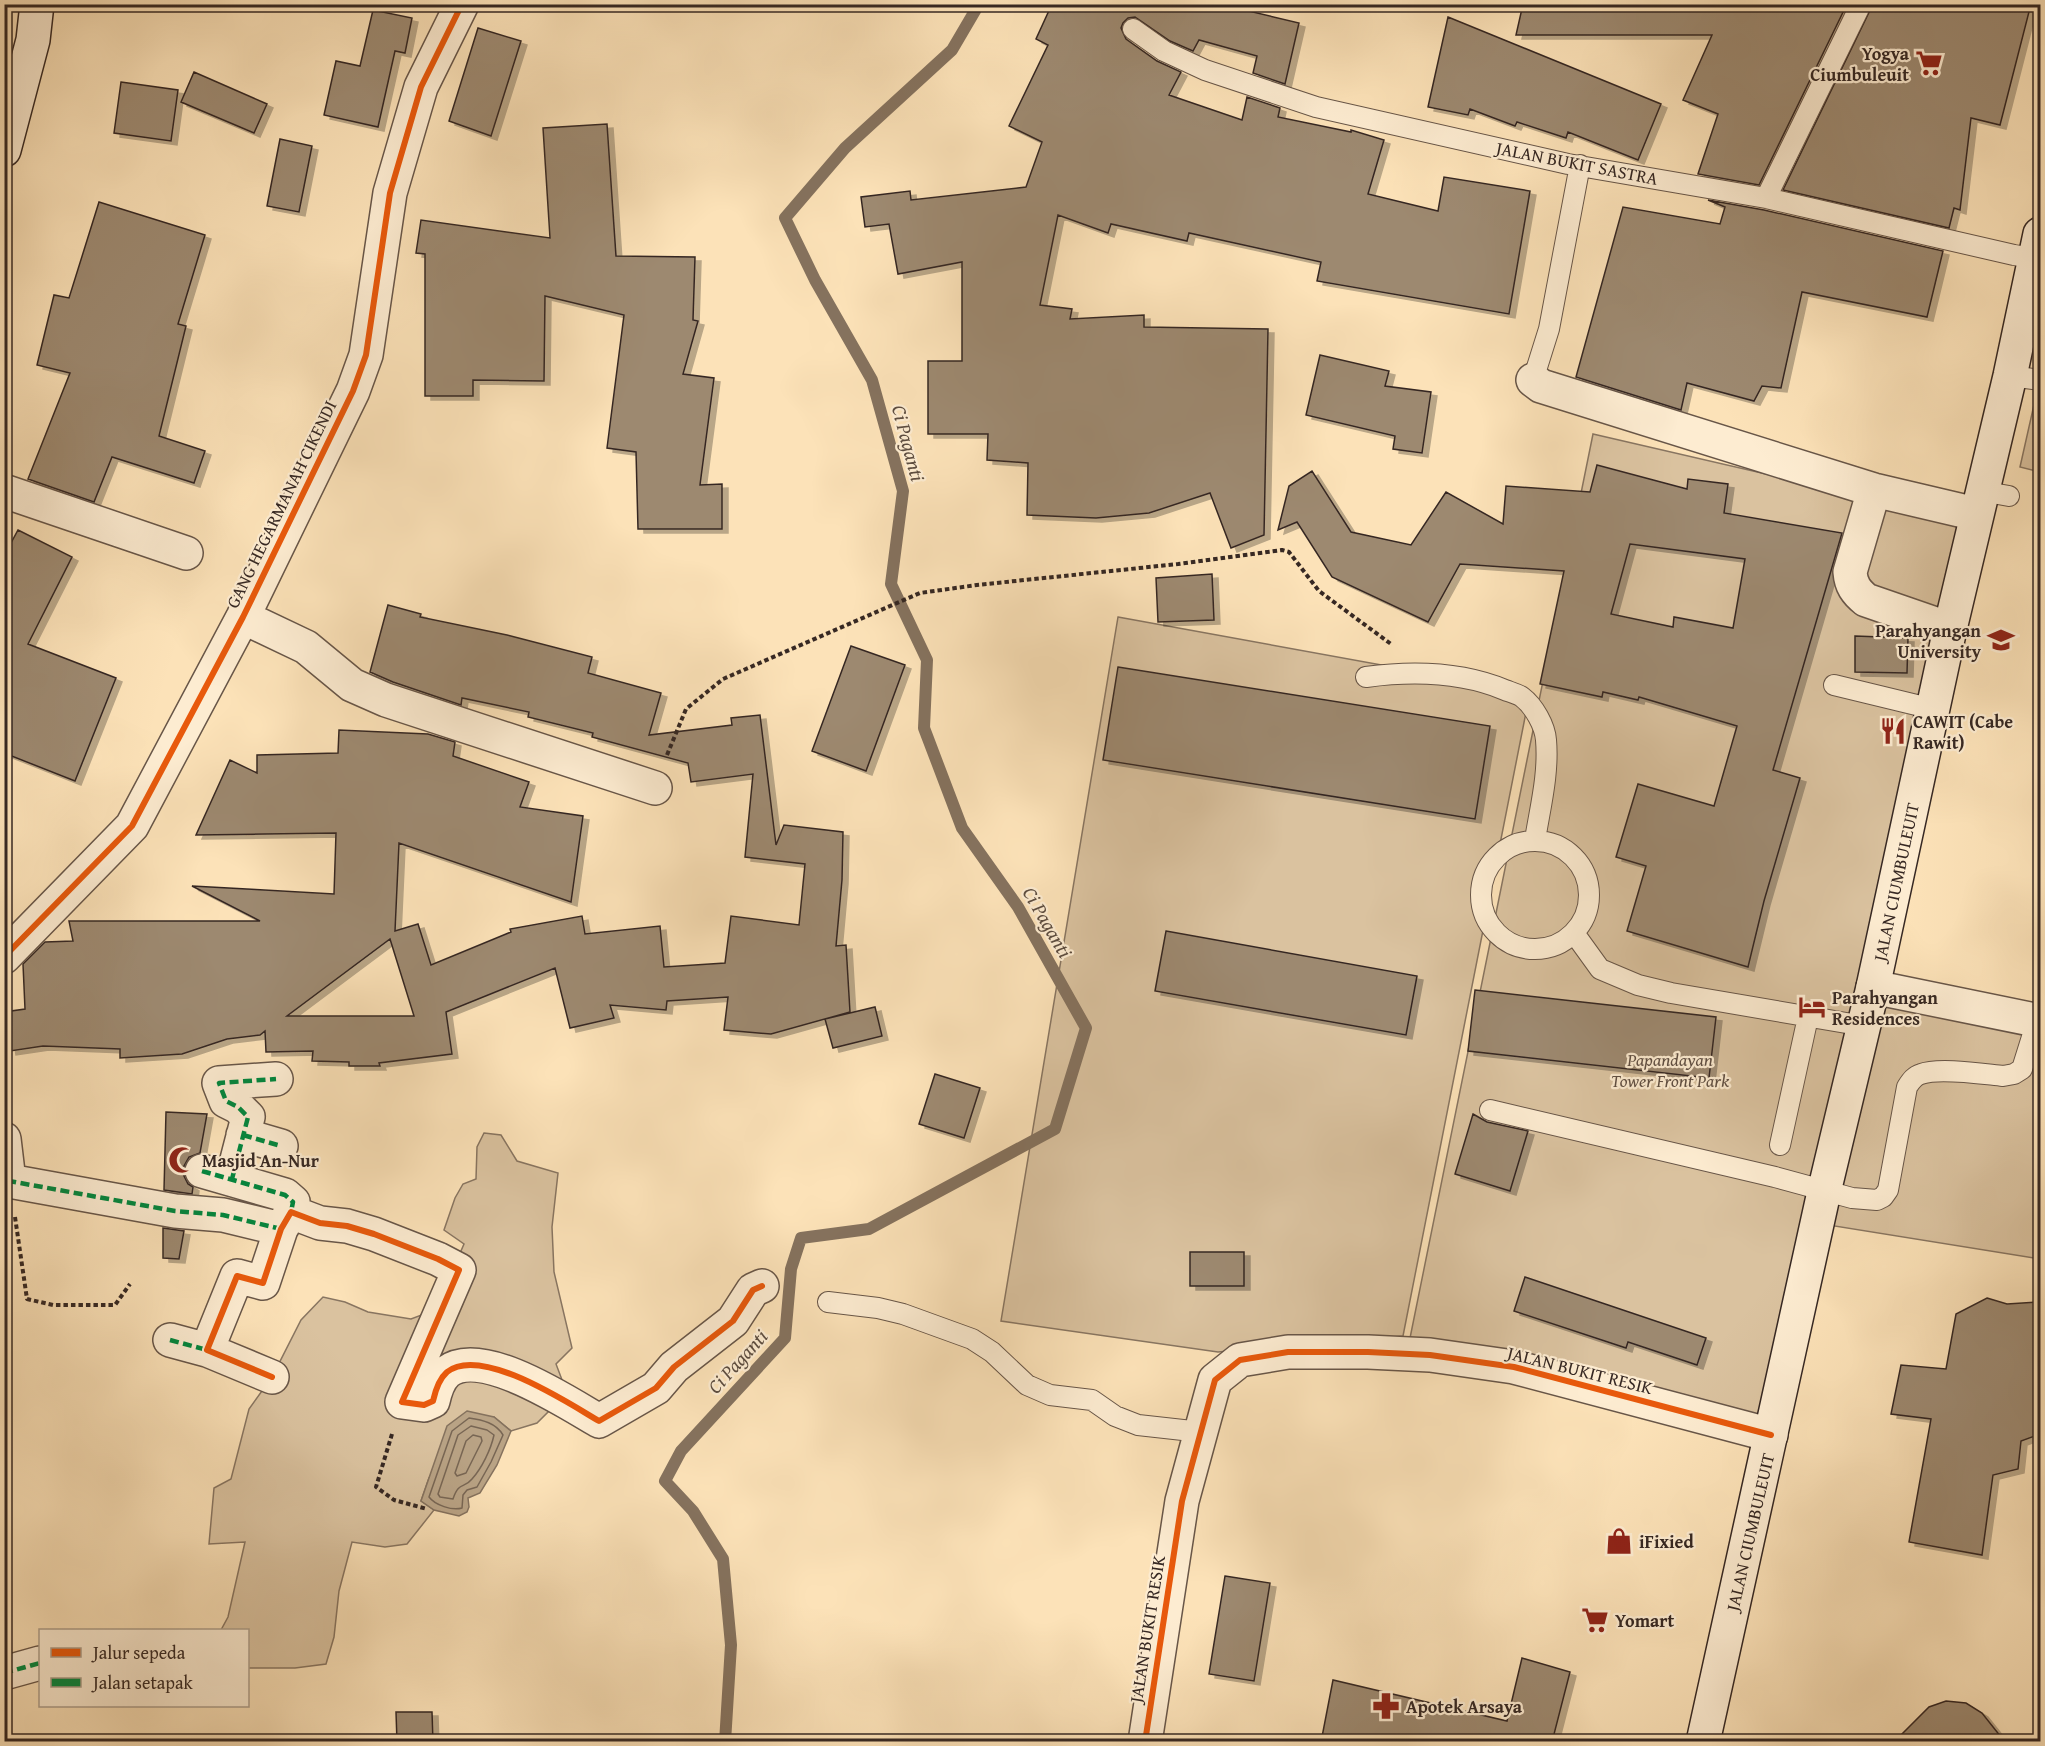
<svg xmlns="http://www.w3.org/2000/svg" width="2045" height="1746" viewBox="0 0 2045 1746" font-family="'Gentium Book Plus',serif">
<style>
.green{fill:#dac29f;stroke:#887561;stroke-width:1.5}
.water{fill:#b9a385;stroke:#85725e;stroke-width:1.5}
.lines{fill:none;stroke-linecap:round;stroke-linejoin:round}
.shore{stroke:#786654;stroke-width:1.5}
.stream{stroke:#85725e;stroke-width:12}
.building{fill:#9d8970;stroke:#362823;stroke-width:1.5;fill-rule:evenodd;filter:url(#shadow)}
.lane-casing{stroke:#685648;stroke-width:22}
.street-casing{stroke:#685648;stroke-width:36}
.secondary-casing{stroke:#362823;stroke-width:36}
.path{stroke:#362823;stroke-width:4;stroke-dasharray:4.5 3;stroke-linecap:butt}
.lane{stroke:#fdecd1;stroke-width:20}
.street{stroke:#fdecd1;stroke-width:33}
.secondary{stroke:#fdecd1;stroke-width:33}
.quiet{stroke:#00873e;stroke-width:4.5;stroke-dasharray:9 4.5;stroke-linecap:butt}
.cycleway-casing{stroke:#fdecd1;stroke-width:10}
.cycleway{stroke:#e8590c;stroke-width:6}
.labels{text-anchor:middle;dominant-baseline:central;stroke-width:4.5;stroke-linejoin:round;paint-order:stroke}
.poi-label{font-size:18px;font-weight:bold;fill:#362823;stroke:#fdecd1;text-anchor:start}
.street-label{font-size:18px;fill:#362823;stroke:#fdecd1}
.park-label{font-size:18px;font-style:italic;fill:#5f4e42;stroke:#fdecd1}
.water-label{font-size:20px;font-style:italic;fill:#5d4d40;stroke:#fdecd1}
</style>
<defs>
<filter id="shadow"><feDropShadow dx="6" dy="4" stdDeviation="0" flood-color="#0004"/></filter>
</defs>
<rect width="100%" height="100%" fill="#fce2b8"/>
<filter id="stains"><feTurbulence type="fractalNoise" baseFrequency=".00333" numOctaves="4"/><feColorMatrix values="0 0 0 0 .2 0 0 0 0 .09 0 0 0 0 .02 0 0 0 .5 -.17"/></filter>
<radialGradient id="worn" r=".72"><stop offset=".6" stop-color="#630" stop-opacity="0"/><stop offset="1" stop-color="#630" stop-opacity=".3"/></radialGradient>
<path class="green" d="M 2040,378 L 2040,472 L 2020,467 Z
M 1593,434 L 1964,520 L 1861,998 L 2040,1033 L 2040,1237 L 2034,1258 L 1804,1221 L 1764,1418 L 1409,1343 Z
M 1118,617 L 1530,692 L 1403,1336 L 1218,1352 L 1001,1321 Z
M 484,1133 L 501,1135 L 517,1161 L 558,1173 L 552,1227 L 554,1272 L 572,1348 L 556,1364 L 567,1393 L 537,1423 L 511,1431 L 494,1417 L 429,1478 L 421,1501 L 434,1510 L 407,1544 L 385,1547 L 352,1542 L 339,1591 L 334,1637 L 326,1664 L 295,1668 L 248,1668 L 248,1630 L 221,1630 L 228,1617 L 245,1542 L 209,1544 L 214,1488 L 231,1479 L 249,1409 L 272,1377 L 301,1320 L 323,1297 L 345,1302 L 368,1312 L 411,1319 L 435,1310 L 464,1244 L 444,1230 L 455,1198 L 463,1184 L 476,1179 L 477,1147 Z"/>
<path class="water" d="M 467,1411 L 494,1417 L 511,1431 L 497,1465 L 480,1493 L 468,1498 L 469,1507 L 467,1512 L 459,1516 L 434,1510 L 421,1501 L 447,1426 Z"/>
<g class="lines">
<path class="shore" d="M 469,1418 C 483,1420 496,1423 503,1435 L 491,1462 L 477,1487 L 467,1490 L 463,1495 L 462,1508 C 452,1511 435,1505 429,1497 L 452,1431 Z
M 471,1426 L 487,1430 L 494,1435 C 491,1449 482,1468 472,1479 C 464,1489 459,1481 453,1499 L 440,1497 L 438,1494 L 458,1435 Z
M 473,1435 L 481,1437 L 482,1441 L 466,1473 L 457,1476 L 455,1473 L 466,1441 Z"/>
<path class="stream" d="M 725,1742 L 731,1645 L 723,1559 L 693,1511 L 665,1481 L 681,1451 L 785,1338 L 791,1269 L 801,1238 L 869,1229 L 1055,1129 L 1086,1028 L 1018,907 L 962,828 L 924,728 L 927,660 L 891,584 L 903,491 L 872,380 L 815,280 L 785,218 L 845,148 L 952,50 L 979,4"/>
</g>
<path class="building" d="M 1052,4 L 1219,4 L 1299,23 L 1285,84 L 1253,73 L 1257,56 L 1199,40 L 1193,51 L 1170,41 L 1135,17 L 1128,18 L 1123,23 L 1121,28 L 1126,39 L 1157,61 L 1181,72 L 1169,95 L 1242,120 L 1247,97 L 1280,108 L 1278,117 L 1351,132 L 1351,130 L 1384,140 L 1368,194 L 1438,211 L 1444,177 L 1530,191 L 1509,314 L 1317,281 L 1321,262 L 1189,233 L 1187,241 L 1111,224 L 1108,233 L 1058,215 L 1040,305 L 1072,309 L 1070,319 L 1144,315 L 1144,327 L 1268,329 L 1264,535 L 1231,548 L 1210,493 L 1149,513 L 1096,518 L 1027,515 L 1028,463 L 987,460 L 988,434 L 928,434 L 928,361 L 962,361 L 962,262 L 898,274 L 889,224 L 865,227 L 861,197 L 910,191 L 911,200 L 1026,187 L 1042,142 L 1009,126 L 1048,45 L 1036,39 Z
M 1523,4 L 1847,4 L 1759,185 L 1698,174 L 1718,114 L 1683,100 L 1712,35 L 1516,35 Z
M 1873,4 L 2031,4 L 2000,125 L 1971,118 L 1960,210 L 1954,208 L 1949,228 L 1783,190 Z
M 373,10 L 412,18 L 405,53 L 395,51 L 378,127 L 324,115 L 336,61 L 360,66 Z
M 1448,17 L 1661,104 L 1638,160 L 1568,132 L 1566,138 L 1517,122 L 1515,126 L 1470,109 L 1468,115 L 1428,107 Z
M 478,28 L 521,41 L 491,136 L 449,121 Z
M 194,72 L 267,104 L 254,133 L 181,102 Z
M 121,82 L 178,90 L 171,141 L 114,133 Z
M 607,124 L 616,256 L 695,257 L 693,320 L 698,321 L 683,374 L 714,378 L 700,485 L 722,484 L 722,529 L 638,529 L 636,452 L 607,448 L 624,315 L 545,296 L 544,381 L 473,380 L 473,396 L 425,396 L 425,254 L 416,253 L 421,220 L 550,238 L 543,128 Z
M 280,139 L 312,146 L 299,212 L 267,206 Z
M 1708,200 L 1764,210 L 1943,251 L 1927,317 L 1802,292 L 1781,388 L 1762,386 L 1754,401 L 1687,383 L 1681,410 L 1576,377 L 1623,207 L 1720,224 L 1725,207 Z
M 99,202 L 205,235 L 178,324 L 186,326 L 159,436 L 205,451 L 194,483 L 112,457 L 94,502 L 28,479 L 70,373 L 37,365 L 54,295 L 69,298 Z
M 1320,355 L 1389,371 L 1385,386 L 1431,392 L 1422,453 L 1393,449 L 1395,436 L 1306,415 Z
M 1597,465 L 1687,489 L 1688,479 L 1728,484 L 1724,513 L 1842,533 L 1773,770 L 1800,778 L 1764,901 L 1748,967 L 1627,931 L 1646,866 L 1616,857 L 1638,784 L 1714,806 L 1737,726 L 1639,697 L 1638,700 L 1603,692 L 1602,697 L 1540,684 L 1564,571 L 1460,564 L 1428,622 L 1332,577 L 1297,522 L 1278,530 L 1289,486 L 1312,471 L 1351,532 L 1411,545 L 1446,492 L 1503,524 L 1506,486 L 1590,492 ZM 1630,544 L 1745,559 L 1733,628 L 1674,617 L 1673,627 L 1611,614 Z
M 18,530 L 72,557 L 28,644 L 116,678 L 75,781 L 4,753 L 4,556 Z
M 1212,574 L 1214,620 L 1158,622 L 1156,578 Z
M 388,605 L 421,614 L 420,617 L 507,635 L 592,657 L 588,673 L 661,693 L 649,735 L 732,725 L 731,718 L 760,715 L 776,845 L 784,825 L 843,832 L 842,880 L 836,946 L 846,945 L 850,1012 L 771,1034 L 724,1030 L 728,997 L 667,1001 L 666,1010 L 610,1005 L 614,1018 L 570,1028 L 555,968 L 446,1012 L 452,1054 L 379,1063 L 380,1066 L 349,1066 L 349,1062 L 312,1061 L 313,1051 L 266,1052 L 265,1031 L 260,1035 L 227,1039 L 182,1054 L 120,1058 L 120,1049 L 43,1046 L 10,1051 L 4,1012 L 25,1009 L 23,964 L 45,942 L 73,941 L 69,921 L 260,921 L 192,886 L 334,894 L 336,833 L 196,835 L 230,760 L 257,773 L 257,755 L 338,753 L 339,730 L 428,734 L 455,742 L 453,756 L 529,782 L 520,807 L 583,816 L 571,902 L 399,843 L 395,931 L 418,924 L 431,965 L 511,932 L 510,929 L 582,916 L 585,934 L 660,926 L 664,967 L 725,963 L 731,916 L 799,925 L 805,864 L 745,857 L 753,774 L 691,782 L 688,763 L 592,737 L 593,733 L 528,717 L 529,712 L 462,698 L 461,705 L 393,682 L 370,672 ZM 390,939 L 414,1016 L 287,1016 Z
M 1855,636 L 1908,638 L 1907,673 L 1855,672 Z
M 851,646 L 905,665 L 866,771 L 812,751 Z
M 1118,667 L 1490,726 L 1475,819 L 1103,760 Z
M 1166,931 L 1417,976 L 1406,1035 L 1155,991 Z
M 1475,990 L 1716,1017 L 1709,1078 L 1468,1051 Z
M 875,1007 L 882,1036 L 833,1048 L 825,1019 Z
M 935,1074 L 980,1088 L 964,1138 L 919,1124 Z
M 166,1112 L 207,1114 L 200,1153 L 189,1157 L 184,1166 L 184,1176 L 188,1184 L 193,1187 L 192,1194 L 164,1190 Z
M 1473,1114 L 1487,1122 L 1528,1131 L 1510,1191 L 1455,1174 Z
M 163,1228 L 184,1231 L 179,1259 L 163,1258 Z
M 1190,1252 L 1244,1252 L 1244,1286 L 1190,1286 Z
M 1525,1277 L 1706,1338 L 1697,1365 L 1628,1342 L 1626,1348 L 1514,1311 Z
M 1987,1298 L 2007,1304 L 2040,1302 L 2040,1434 L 2021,1441 L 2018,1469 L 1993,1475 L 1982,1555 L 1909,1542 L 1931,1419 L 1891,1414 L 1901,1365 L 1946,1369 L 1956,1314 Z
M 1225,1576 L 1270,1583 L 1254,1681 L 1209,1674 Z
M 1522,1658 L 1570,1672 L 1552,1742 L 1321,1742 L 1333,1680 L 1507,1721 Z
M 1946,1701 L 1966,1703 L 1982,1713 L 2005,1742 L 1894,1742 L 1929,1707 Z
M 396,1712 L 432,1712 L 433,1742 L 397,1742 Z"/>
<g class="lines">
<defs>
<path id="lane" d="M 1133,29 L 1164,51 L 1205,70 L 1316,107 L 1568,164 L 1766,198 L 2014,255 L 2040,259
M 1766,198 L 1861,4
M 2010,376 L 2040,380
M 1533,380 L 1549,329 L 1580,165
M 1981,491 L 2009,496
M 1366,677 C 1411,671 1462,672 1505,690 C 1510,692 1518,694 1522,697 C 1534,706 1545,726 1546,740 C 1549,774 1540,808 1535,840
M 1834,685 L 1933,709
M1481 895a54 54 0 1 1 108 0a54 54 0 1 1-108 0Z
M 1574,933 L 1600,969 L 1638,985 L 1671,993 L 1864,1026
M 1490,1110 L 1775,1177 L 1852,1198 L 1877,1200 L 1883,1197 L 1888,1190 L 1907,1087 C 1911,1081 1914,1076 1921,1074 C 1939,1067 1983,1074 2003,1076 L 2014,1074 L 2022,1069 L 2037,1021
M 1780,1145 L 1808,1017
M 828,1302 L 878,1308 L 903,1314 L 972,1339 L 992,1352 L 1027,1385 L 1050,1395 L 1092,1400 L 1115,1416 L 1138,1425 L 1201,1432"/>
<path id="street" d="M 1533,380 L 1541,386 L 1874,490 L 1976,514
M 1874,490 L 1850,572 C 1851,585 1856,592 1866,600 L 1950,629
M 4,491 L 186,553
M 243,617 L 306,647 L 352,685 L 386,700 L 655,788
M 4,957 L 132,826 L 243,617 L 353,391 L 366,355 L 390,193 L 421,87 L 462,4
M 1873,987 L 2040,1021
M 243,1135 L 281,1146
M 4,1139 L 9,1181 L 175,1211 L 223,1215 L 281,1229
M 202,1171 L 285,1195 L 293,1202 L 291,1212
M 232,1179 L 248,1117 L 238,1107 L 226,1101 L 219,1083 L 276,1079
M 170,1340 L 207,1350
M 272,1377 L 207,1350 L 237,1276 L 263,1283 L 281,1229 L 291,1212 L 320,1223 L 347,1226 L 374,1234 L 438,1259 L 459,1270 L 402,1402 L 424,1405 L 433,1401 C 435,1392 439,1379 447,1372 C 481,1345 568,1403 599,1421 L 656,1388 L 674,1367 L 733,1321 L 753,1290 L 762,1286
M 4,1673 L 40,1663
M 1145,1742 L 1182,1501 L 1215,1380 L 1240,1360 L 1288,1352 L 1368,1352 L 1430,1355 L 1514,1367 L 1771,1435"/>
<path id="secondary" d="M 4,150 L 33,40 L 37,4
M 1703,1742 L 1824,1192 L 1873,987 L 1950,629 L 2010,376 L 2040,234"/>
</defs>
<use href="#lane" class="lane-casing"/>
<use href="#street" class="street-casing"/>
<use href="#secondary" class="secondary-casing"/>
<path class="path" d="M 667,755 L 686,709 L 723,679 L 920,593 L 977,585 L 1178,564 L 1282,550 L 1289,552 L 1319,591 L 1391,644
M 15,1217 L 27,1299 L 53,1305 L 115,1305 L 130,1284
M 392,1434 L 376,1487 L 394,1500 L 427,1509"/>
<use href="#lane" class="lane"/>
<use href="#street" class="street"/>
<use href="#secondary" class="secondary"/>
<path class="quiet" d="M 243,1135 L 281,1146
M 4,1139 L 9,1181 L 175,1211 L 223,1215 L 281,1229
M 202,1171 L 285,1195 L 293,1202 L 291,1212
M 232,1179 L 248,1117 L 238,1107 L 226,1101 L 219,1083 L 276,1079
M 170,1340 L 207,1350
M 4,1673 L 40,1663"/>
<defs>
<path id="cycleway" d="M 4,957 L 132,826 L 243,617 L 353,391 L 366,355 L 390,193 L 421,87 L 462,4
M 272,1377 L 207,1350 L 237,1276 L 263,1283 L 281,1229 L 291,1212 L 320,1223 L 347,1226 L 374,1234 L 438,1259 L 459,1270 L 402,1402 L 424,1405 L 433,1401 C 435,1392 439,1379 447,1372 C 481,1345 568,1403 599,1421 L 656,1388 L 674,1367 L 733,1321 L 753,1290 L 762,1286
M 1145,1742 L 1182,1501 L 1215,1380 L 1240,1360 L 1288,1352 L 1368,1352 L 1430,1355 L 1514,1367 L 1771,1435"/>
</defs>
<use href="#cycleway" class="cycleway-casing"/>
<use href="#cycleway" class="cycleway"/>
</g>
<defs>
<symbol id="supermarket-bare" viewBox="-9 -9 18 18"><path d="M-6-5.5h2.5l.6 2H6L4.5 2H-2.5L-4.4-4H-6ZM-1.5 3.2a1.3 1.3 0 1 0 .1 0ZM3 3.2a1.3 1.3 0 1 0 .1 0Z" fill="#8f2418" stroke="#fdecd1" stroke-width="2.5" paint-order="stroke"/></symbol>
<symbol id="university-bare" viewBox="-9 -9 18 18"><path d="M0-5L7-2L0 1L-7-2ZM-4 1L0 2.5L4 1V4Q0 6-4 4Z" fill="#8f2418" stroke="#fdecd1" stroke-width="2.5" paint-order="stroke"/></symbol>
<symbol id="restaurant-bare" viewBox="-9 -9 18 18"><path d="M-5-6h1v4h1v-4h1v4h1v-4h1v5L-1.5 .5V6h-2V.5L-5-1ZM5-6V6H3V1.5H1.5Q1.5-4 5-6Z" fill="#8f2418" stroke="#fdecd1" stroke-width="2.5" paint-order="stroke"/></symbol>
<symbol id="hotel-bare" viewBox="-9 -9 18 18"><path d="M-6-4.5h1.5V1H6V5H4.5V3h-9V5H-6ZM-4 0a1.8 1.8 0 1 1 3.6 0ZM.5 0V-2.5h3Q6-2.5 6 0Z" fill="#8f2418" stroke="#fdecd1" stroke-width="2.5" paint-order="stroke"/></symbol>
<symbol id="mosque-bare" viewBox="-9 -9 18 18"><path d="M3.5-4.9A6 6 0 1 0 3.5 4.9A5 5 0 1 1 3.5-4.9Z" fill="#8f2418" stroke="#fdecd1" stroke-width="2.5" paint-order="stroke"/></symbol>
<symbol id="shop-bare" viewBox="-9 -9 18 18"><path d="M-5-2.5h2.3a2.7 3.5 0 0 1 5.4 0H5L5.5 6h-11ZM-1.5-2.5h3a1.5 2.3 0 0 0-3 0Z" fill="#8f2418" stroke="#fdecd1" stroke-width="2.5" paint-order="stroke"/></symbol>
<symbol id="pharmacy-bare" viewBox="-9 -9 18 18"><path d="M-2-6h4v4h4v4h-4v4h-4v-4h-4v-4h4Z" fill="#8f2418" stroke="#fdecd1" stroke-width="2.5" paint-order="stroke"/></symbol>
</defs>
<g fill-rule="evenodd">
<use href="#supermarket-bare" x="1910" y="44" width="38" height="38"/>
<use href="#university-bare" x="1982" y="621" width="38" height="38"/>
<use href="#restaurant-bare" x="1874" y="712" width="38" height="38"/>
<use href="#hotel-bare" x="1793" y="988" width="38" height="38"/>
<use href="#mosque-bare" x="163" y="1141" width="38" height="38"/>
<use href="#shop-bare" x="1600" y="1522" width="38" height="38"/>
<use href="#supermarket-bare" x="1576" y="1601" width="38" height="38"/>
<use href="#pharmacy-bare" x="1367" y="1687" width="38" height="38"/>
</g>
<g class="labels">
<g class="poi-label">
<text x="1909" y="53" text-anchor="end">Yogya<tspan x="1909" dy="21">Ciumbuleuit</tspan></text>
<text x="1981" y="630" text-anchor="end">Parahyangan<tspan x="1981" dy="21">University</tspan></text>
<text x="1913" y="721">CAWIT (Cabe<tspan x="1913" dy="21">Rawit)</tspan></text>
<text x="1832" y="997">Parahyangan<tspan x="1832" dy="21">Residences</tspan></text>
<text x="202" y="1160">Masjid An-Nur</text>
<text x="1639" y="1541">iFixied</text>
<text x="1615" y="1620">Yomart</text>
<text x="1406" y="1706">Apotek Arsaya</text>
</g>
<g class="street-label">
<text transform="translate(1577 163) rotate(11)">JALAN BUKIT SASTRA</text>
<text transform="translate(281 504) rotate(-64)">GANG HEGARMANAH CIKENDI</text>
<text transform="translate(1896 882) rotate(-78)">JALAN CIUMBULEUIT</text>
<text transform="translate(1580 1370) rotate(14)">JALAN BUKIT RESIK</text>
<text transform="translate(1750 1532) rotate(-77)">JALAN CIUMBULEUIT</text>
<text transform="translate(1147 1629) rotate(-81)">JALAN BUKIT RESIK</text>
</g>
<g class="park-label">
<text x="1670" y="1059">Papandayan<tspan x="1670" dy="21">Tower Front Park</tspan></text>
</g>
<g class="water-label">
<text transform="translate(909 443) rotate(75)">Ci Paganti</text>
<text transform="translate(1048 922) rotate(60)">Ci Paganti</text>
<text transform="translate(737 1361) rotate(-48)">Ci Paganti</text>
</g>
</g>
<rect width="2045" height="1746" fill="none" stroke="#fce2b8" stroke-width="24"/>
<rect x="6" y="6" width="2033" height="1734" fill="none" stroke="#362823" stroke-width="3"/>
<rect x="12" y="12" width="2021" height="1722" fill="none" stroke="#362823" stroke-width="1.5"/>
<rect x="39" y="1629" width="210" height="78" fill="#fdecd1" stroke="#ad9e8b" stroke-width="1.5"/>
<rect x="51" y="1648" width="30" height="9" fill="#e8590c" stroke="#ad9e8b" stroke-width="1.5"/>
<text x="93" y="1659" font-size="18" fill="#362823">Jalur sepeda</text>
<rect x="51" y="1678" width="30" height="9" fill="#00873e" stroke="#ad9e8b" stroke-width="1.5"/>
<text x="93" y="1689" font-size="18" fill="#362823">Jalan setapak</text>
<rect width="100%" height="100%" filter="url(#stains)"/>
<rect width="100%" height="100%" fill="url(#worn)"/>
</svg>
